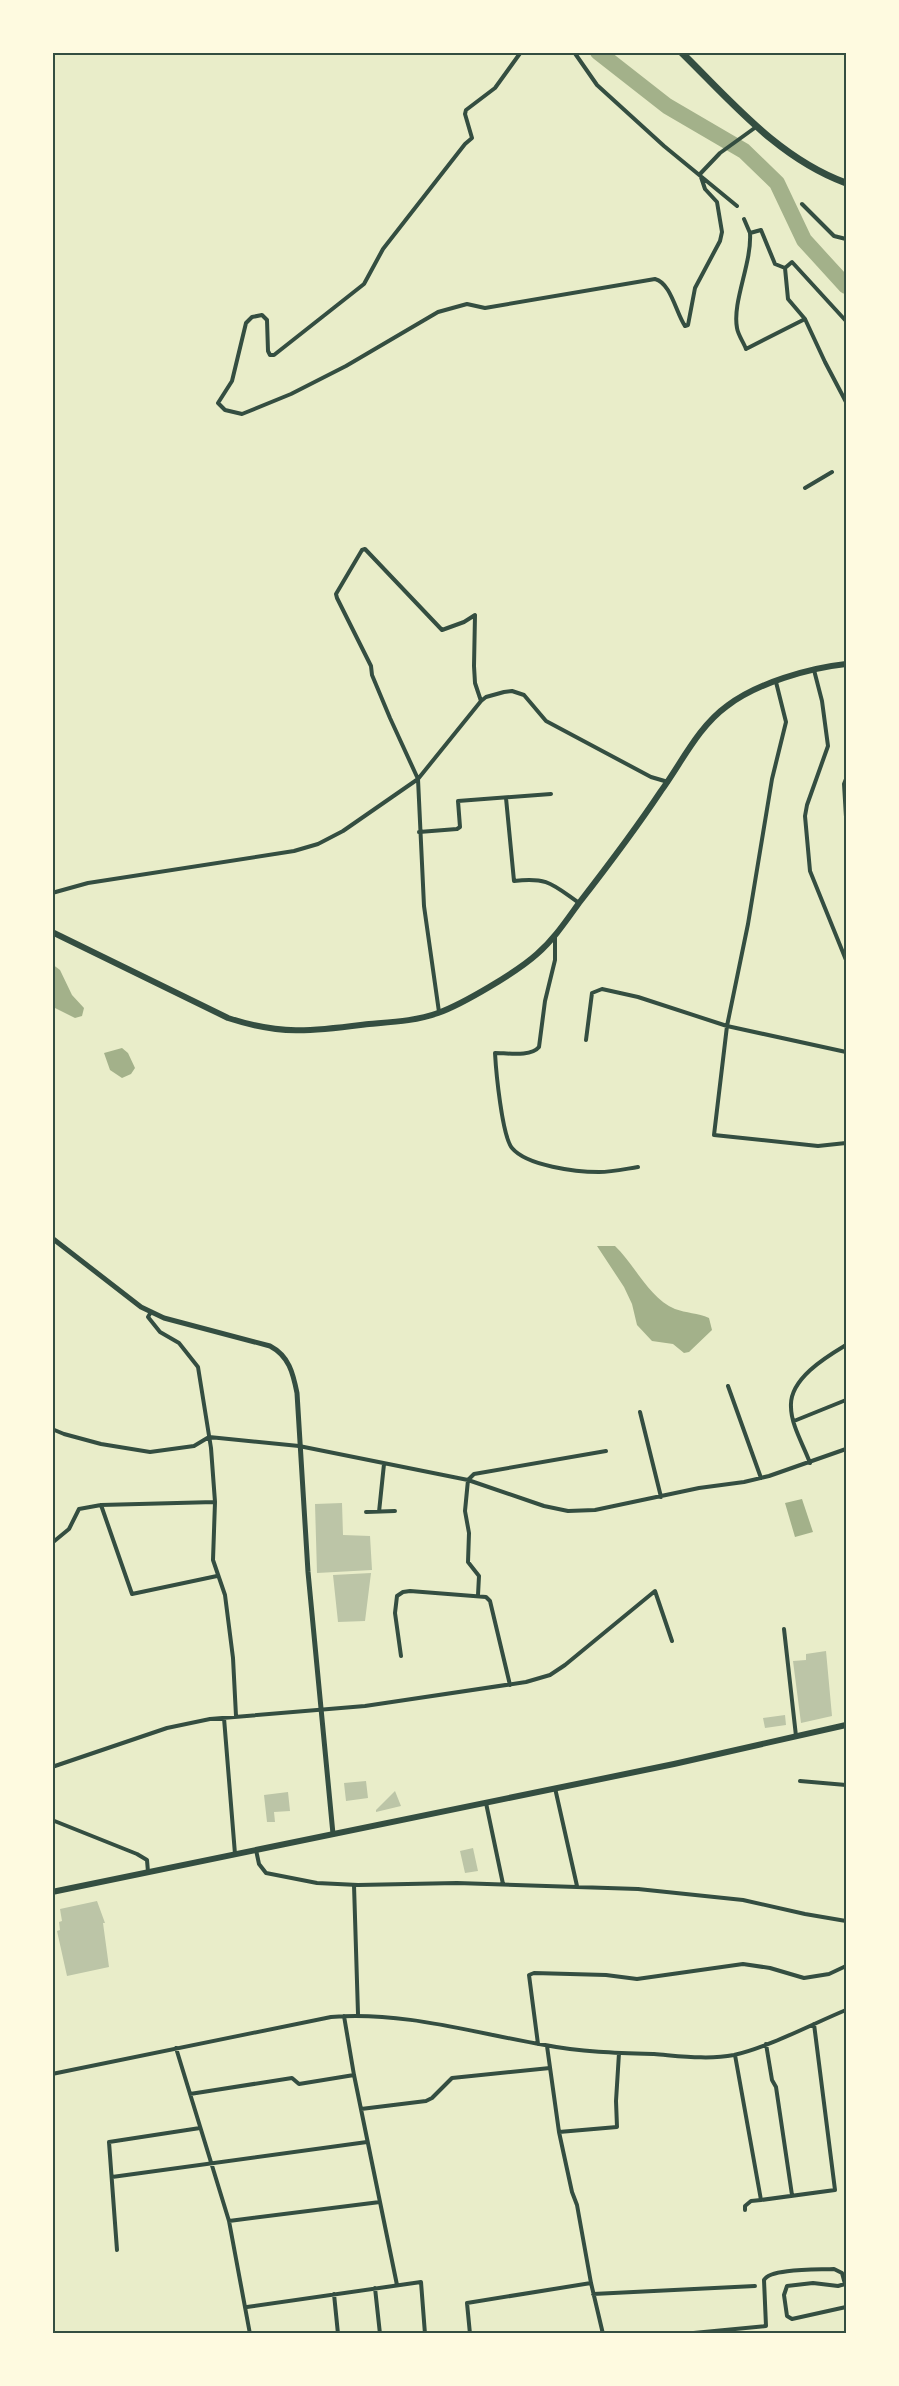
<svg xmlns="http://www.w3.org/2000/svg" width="899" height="2386" viewBox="0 0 899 2386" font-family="Jost,sans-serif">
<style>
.water{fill:#a3b18a}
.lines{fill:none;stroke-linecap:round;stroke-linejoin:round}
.river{stroke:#a3b18a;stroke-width:16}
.building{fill:#bcc5a7}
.minor{stroke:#344e41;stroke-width:4}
.tertiary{stroke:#344e41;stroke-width:5}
.primary{stroke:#344e41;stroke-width:6}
.trunk{stroke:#344e41;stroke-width:7}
.neatline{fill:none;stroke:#344e41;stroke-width:2}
</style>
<rect width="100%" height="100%" fill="#e9edc9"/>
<path class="water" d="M 52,964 L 60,970 L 72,995 L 84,1008 L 82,1016 L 75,1018 L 53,1007 Z
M 122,1048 L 128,1053 L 135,1068 L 131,1074 L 122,1078 L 110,1070 L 104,1053 Z
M 597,1246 L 615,1246 C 635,1265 649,1298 675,1309 C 686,1313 698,1313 709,1318 L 712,1330 L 689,1352 L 684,1353 L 673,1344 L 652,1341 L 637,1325 L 632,1304 L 624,1287 Z
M 802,1499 L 813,1532 L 795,1537 L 785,1503 Z"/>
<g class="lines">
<path class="river" d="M 598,52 L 667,106 L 744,151 L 777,183 L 804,240 L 846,286"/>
</g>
<path class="building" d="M 342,1503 L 343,1535 L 370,1536 L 372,1570 L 317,1573 L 315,1504 Z
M 371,1573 L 365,1621 L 338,1622 L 333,1575 Z
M 826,1651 L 832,1716 L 801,1723 L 793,1661 L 806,1660 L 806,1654 Z
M 785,1715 L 786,1725 L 765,1728 L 763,1718 Z
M 366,1781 L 368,1798 L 346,1801 L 344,1783 Z
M 395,1791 L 401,1806 L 376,1812 L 376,1810 Z
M 288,1792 L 290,1811 L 274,1812 L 275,1822 L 267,1822 L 264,1795 Z
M 473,1848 L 478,1871 L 465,1873 L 460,1851 Z
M 97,1901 L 105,1923 L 103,1923 L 109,1967 L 67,1976 L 57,1931 L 60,1930 L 59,1922 L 62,1921 L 60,1909 Z"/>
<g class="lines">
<path class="minor" d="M 521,52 L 495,88 L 466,110 L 465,114 L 472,138 L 465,144 L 383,249 L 364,284 L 274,355 L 270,355 L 268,351 L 267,320 L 262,315 L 252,317 L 246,323 L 232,381 L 218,403 L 225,410 L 242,414 L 291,394 L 346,366 L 438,312 L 467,304 L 485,308 L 655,279 C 671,283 676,313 685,326 L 688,325 L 695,288 L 720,241 L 722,232 L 717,202 L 705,189 L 700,174
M 574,52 L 597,85 L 664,146 L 737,206
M 785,53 L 787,52
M 700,174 L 720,153 L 756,127
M 802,204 L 834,236 L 846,239
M 744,219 L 750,233
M 785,268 L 775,264 L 761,230 L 750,233 C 752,263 732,302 737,328 C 738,335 744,343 746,349 L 805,319
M 785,268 L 788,299 L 805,319 L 825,362 L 846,402
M 785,268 L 792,262 L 846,321
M 805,488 L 832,472
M 814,670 L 822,701 L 828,746 L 807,805 L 805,816 L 810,871 L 846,960
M 776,682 L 786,722 L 772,779 L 748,924 L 727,1026 L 714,1135 L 818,1146 L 846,1143
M 846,779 L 844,784 L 846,817
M 506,798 L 514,881 C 548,877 552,884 579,903
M 419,832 L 457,829 L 460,827 L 458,801 L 551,794
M 52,893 L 88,883 L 294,851 L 318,844 L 343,831 L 418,779 L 481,701 L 486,697 L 504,692 L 512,691 L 524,695 L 546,721 L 651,777 L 668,782
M 555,935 L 555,960 L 545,1001 L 539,1047 C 531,1057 507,1053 495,1053 C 496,1071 502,1136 512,1148 C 527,1166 576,1172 599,1172 C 612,1172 625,1169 638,1167
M 439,1012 L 424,906 L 418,779 L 390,718 L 372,675 L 371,666 L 337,598 L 336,594 L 362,550 L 365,549 L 442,630 L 464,622 L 475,615 L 474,666 L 475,683 L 481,701
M 586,1040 L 592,993 L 602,989 L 638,997 L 727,1026 L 846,1052
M 151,1312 L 148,1317 L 160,1332 L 179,1343 L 198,1367 L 211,1448 L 215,1502 L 213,1560 L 225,1595 L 233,1658 L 236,1716
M 728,1386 L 761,1478
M 640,1412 L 661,1497
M 794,1421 L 846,1400
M 52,1429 L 64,1434 L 101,1444 L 150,1452 L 194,1446 L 209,1437 L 299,1446 L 468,1480 L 544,1506 L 568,1511 L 595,1510 L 699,1488 L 744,1482 L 769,1476 L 846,1449
M 810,1463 C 804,1446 791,1425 791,1407 C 789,1379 826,1357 846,1345
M 101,1505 L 132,1594 L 217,1576
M 366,1512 L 395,1511
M 379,1512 L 384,1464
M 52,1543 L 69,1529 L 79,1509 L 101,1505 L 215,1502
M 478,1595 L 479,1576 L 468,1562 L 469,1533 L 465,1511 L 468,1480 L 474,1474 L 606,1451
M 784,1629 L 796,1736
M 401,1656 L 395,1613 L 397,1596 L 403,1592 L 410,1591 L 486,1597 L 490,1601 L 510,1685
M 224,1718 L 235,1854
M 52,1767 L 167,1728 L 210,1719 L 365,1706 L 526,1682 L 550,1675 L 565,1665 L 655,1591 L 672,1641
M 800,1781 L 846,1785
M 555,1788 L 577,1886
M 486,1803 L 503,1884
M 52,1820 L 137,1854 L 147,1860 L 148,1872
M 256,1850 L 259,1864 L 266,1873 L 317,1883 L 358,1885 L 457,1883 L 638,1889 L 743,1900 L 805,1914 L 846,1921
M 354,1885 L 358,2014
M 344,2016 L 354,2075 L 397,2285
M 538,2044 L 529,1975 L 534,1973 L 606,1975 L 637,1979 L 743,1964 L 770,1968 L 804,1978 L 829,1974 L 846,1966
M 766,2044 L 772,2080 L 776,2087 L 792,2195
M 547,2046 L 559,2132 L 572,2192 L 577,2205 L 591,2283 L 603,2334
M 176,2048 L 229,2221 L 250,2334
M 735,2055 L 761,2200 L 835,2190 L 814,2024
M 52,2074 L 331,2017 C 403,2011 474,2033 545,2045 C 580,2052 618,2053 654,2054 C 680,2056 708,2060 734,2055 C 769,2047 812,2024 846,2010
M 190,2094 L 292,2078 L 299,2084 L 354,2075
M 361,2109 L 426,2101 L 432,2098 L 452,2078 L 550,2068
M 559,2132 L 617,2127 L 616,2101 L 619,2053
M 112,2177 L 367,2142
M 745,2210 L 745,2206 L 751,2201 L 761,2200
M 229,2221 L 380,2202
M 117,2250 L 109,2142 L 200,2128
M 845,2284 L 838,2286 L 813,2283 L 787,2286 L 784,2295 L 787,2316 L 792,2319 L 846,2307
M 375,2288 L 380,2334
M 334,2294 L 338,2334
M 593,2294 L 755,2286
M 247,2307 L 421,2282 L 425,2334
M 470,2334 L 467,2303 L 591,2283
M 683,2334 L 766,2326 L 764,2280 C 770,2268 820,2270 834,2269 L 842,2273 L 845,2284"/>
<path class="tertiary" d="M 52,1238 L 141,1307 L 164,1318 L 270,1346 C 289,1356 293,1373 297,1393 L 308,1572 L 333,1834"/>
<path class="primary" d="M 52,932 L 228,1018 C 283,1036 314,1031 369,1024 C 392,1022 416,1021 438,1013 C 463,1004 517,972 537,954 C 554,939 566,921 579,903 C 607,867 635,830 661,791 C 682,762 698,727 727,706 C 757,683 809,668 846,664
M 52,1892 L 674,1764 L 846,1725"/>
<path class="trunk" d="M 681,52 C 732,102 778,158 846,183"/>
</g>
<rect width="899" height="2386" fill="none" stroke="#fefae0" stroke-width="108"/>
<rect x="54" y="54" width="791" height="2278" class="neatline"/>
</svg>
